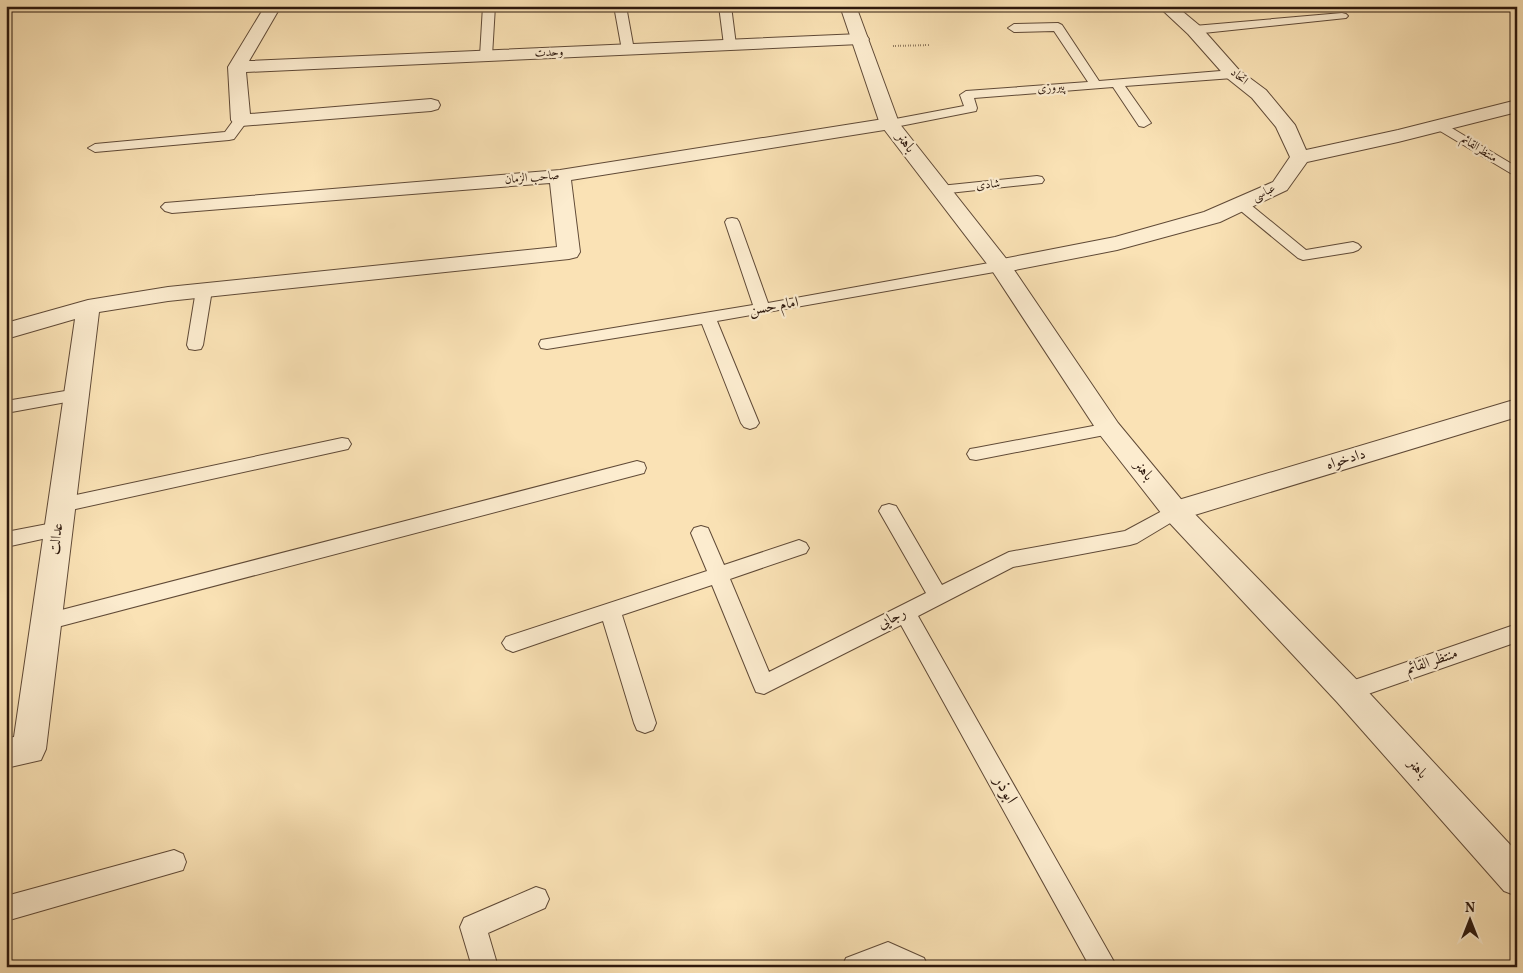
<svg xmlns="http://www.w3.org/2000/svg" width="1523" height="973" viewBox="0 0 1523 973" font-family="Vollkorn,Amiri,serif">
<style>
.lines{fill:none;stroke-linecap:round;stroke-linejoin:round}
.service-casing{stroke:#604a37;stroke-width:2}
.minor-casing{stroke:#604a37;stroke-width:2}
.tertiary-casing{stroke:#604a37;stroke-width:2}
.path{stroke:#2d180d;stroke-width:2;stroke-dasharray:0.5 2;stroke-linecap:butt}
.service{fill:#fceccf;fill-rule:evenodd}
.minor{fill:#fceccf;fill-rule:evenodd}
.tertiary{fill:#fceccf;fill-rule:evenodd}
.labels{text-anchor:middle;dominant-baseline:central;stroke-width:4.5;stroke-linejoin:round;paint-order:stroke}
.far-street-label{font-size:12px;fill:#2d180d;stroke:#fceccf}
.street-label{font-size:15px;fill:#2d180d;stroke:#fceccf}
.near-street-label{font-size:18px;fill:#2d180d;stroke:#fceccf}
</style>
<rect width="100%" height="100%" fill="#fae2b5"/>
<filter id="stains"><feTurbulence type="fractalNoise" baseFrequency=".004" numOctaves="4"/><feColorMatrix values="0 0 0 0 .2 0 0 0 0 .09 0 0 0 0 .02 0 0 0 .5 -.17"/></filter>
<radialGradient id="worn" r=".72"><stop offset=".6" stop-color="#630" stop-opacity="0"/><stop offset="1" stop-color="#630" stop-opacity=".3"/></radialGradient>
<g class="lines">
<defs>
<path id="service" d="M 483,6 L 495,6 L 492,56 L 486,60 L 480,56 Z
M 614,6 L 626,6 L 634,50 L 632,53 L 624,53 L 622,50 Z
M 719,6 L 731,6 L 736,45 L 734,48 L 730,49 L 724,45 Z
M 1342,13 L 1346,14 L 1348,16 L 1346,18 L 1194,34 L 1188,30 L 1194,26 Z
M 1058,23 L 1062,25 L 1099,81 L 1233,70 L 1239,74 L 1233,78 L 1125,86 L 1151,123 L 1144,127 L 1139,126 L 1113,87 L 974,98 L 977,108 L 976,111 L 890,128 L 883,124 L 890,120 L 964,106 L 960,95 L 966,91 L 1088,82 L 1054,31 L 1014,32 L 1008,28 L 1014,24 Z
M 241,116 L 248,120 L 234,139 L 229,140 L 95,152 L 88,148 L 95,144 L 225,132 L 236,117 Z
M 1440,121 L 1517,167 L 1517,177 L 1435,128 L 1433,125 Z
M 1037,176 L 1042,177 L 1044,180 L 1042,183 L 940,194 L 935,193 L 933,190 L 935,187 L 940,186 Z
M 1241,200 L 1246,201 L 1306,250 L 1353,242 L 1358,244 L 1361,247 L 1358,250 L 1353,252 L 1303,260 L 1298,258 L 1236,207 L 1234,204 L 1236,201 Z
M 732,218 L 737,219 L 739,222 L 768,303 L 1000,261 L 1005,263 L 1008,266 L 1005,269 L 1000,271 L 717,321 L 759,423 L 756,427 L 750,429 L 744,427 L 741,423 L 702,324 L 547,349 L 541,348 L 539,344 L 541,340 L 547,339 L 753,305 L 725,222 L 727,219 Z
M 204,285 L 210,287 L 212,290 L 203,345 L 201,349 L 195,350 L 189,349 L 187,345 L 196,290 L 198,287 Z
M 77,389 L 83,391 L 86,395 L 83,399 L 6,413 L 6,401 Z
M 1109,423 L 1115,425 L 1118,429 L 1115,433 L 976,460 L 970,459 L 967,454 L 970,449 L 976,448 Z
M 342,438 L 348,439 L 351,444 L 348,449 L 62,512 L 55,510 L 52,505 L 55,500 L 62,498 Z
M 637,461 L 644,463 L 646,468 L 644,473 L 46,630 L 39,628 L 36,622 L 39,616 L 46,614 Z
M 889,504 L 896,506 L 942,585 L 1009,552 L 1125,531 L 1175,504 L 1182,506 L 1185,511 L 1182,516 L 1137,543 L 1130,545 L 1013,567 L 918,616 L 1117,967 L 1090,967 L 901,625 L 764,694 L 756,692 L 753,685 L 712,585 L 622,615 L 656,723 L 653,730 L 645,733 L 637,730 L 634,723 L 603,621 L 513,652 L 506,649 L 502,643 L 506,637 L 707,571 L 691,533 L 694,528 L 701,526 L 708,528 L 724,565 L 799,540 L 806,543 L 809,548 L 806,553 L 730,579 L 769,672 L 926,593 L 879,511 L 882,506 Z
M 58,522 L 65,524 L 68,529 L 65,534 L 6,547 L 6,532 Z
M 1517,624 L 1517,642 L 1348,701 L 1340,699 L 1337,692 L 1340,685 Z
M 174,850 L 183,854 L 186,862 L 183,870 L 6,921 L 6,896 Z
M 536,887 L 545,890 L 549,899 L 545,908 L 488,933 L 498,967 L 472,967 L 460,927 L 464,918 Z
M 888,942 L 924,958 L 928,967 L 842,967 L 846,958 Z"/>
<path id="minor" d="M 265,6 L 281,6 L 249,61 L 860,34 L 866,35 L 869,39 L 866,43 L 860,44 L 246,72 L 250,114 L 431,99 L 438,101 L 440,105 L 438,109 L 431,111 L 241,126 L 234,124 L 231,120 L 228,67 Z
M 1158,6 L 1176,6 L 1200,26 L 1239,70 L 1266,90 L 1295,125 L 1306,150 L 1398,130 L 1517,100 L 1517,112 L 1398,142 L 1307,162 L 1287,190 L 1220,222 L 1117,250 L 1000,273 L 992,271 L 989,266 L 992,261 L 1115,237 L 1204,212 L 1273,182 L 1290,157 L 1276,127 L 1252,98 L 1227,78 L 1188,34 Z
M 890,118 L 897,120 L 900,124 L 897,128 L 571,180 L 580,252 L 577,257 L 569,259 L 168,301 L 99,312 L 46,749 L 41,760 L 6,768 L 6,738 L 14,737 L 75,319 L 6,339 L 6,323 L 88,300 L 168,287 L 557,247 L 550,183 L 172,213 L 165,211 L 161,207 L 165,203 L 560,170 Z
M 1517,399 L 1517,417 L 1175,521 L 1165,518 L 1161,511 L 1165,504 Z"/>
<path id="tertiary" d="M 840,6 L 856,6 L 899,123 L 1008,261 L 1118,423 L 1185,504 L 1359,682 L 1517,852 L 1517,896 L 1504,891 L 1337,702 L 1165,518 L 1100,435 L 991,269 L 880,124 Z"/>
</defs>
<use href="#service" class="service-casing"/>
<use href="#minor" class="minor-casing"/>
<use href="#tertiary" class="tertiary-casing"/>
<path class="path" d="M 893,46 L 930,45"/>
<use href="#service" class="service"/>
<use href="#minor" class="minor"/>
<use href="#tertiary" class="tertiary"/>
</g>
<g class="labels">
<g class="far-street-label">
<text transform="translate(549 53) rotate(-3)">وحدت</text>
<text transform="translate(1239 77) rotate(41)">اتحاد</text>
<text transform="translate(1051 88) rotate(-5)">پیروزی</text>
<text transform="translate(1479 149) rotate(32)">منتظرالقائم</text>
<text transform="translate(532 178) rotate(-5)">صاحب الزمان</text>
<text transform="translate(988 185) rotate(-5)">شادی</text>
<text transform="translate(1264 193) rotate(-26)">عباسی</text>
</g>
<g class="street-label">
<text transform="translate(905 143) rotate(53)">باهنر</text>
<text transform="translate(774 307) rotate(-10)">امام حسن</text>
<text transform="translate(1346 460) rotate(-17)">دادخواه</text>
<text transform="translate(1143 471) rotate(51)">باهنر</text>
<text transform="translate(57 539) rotate(-83)">عدالت</text>
<text transform="translate(892 619) rotate(-27)">رجایی</text>
<text transform="translate(1432 662) rotate(-19)">منتظر القائم</text>
<text transform="translate(1417 769) rotate(48)">باهنر</text>
</g>
<g class="near-street-label">
<text transform="translate(1005 790) rotate(61)">ابوذر</text>
</g>
</g>
<rect width="1523" height="973" fill="none" stroke="#fae2b5" stroke-width="25"/>
<rect x="8" y="8" width="1508" height="958" fill="none" stroke="#2d180d" stroke-width="2.5"/>
<rect x="12" y="12" width="1498" height="948" fill="none" stroke="#2d180d"/>
<g transform="translate(1470 920)" stroke="#fceccf" stroke-width="4" paint-order="stroke">
<path d="M0-4L9 19L0 12L-9 19Z" fill="#2d180d"/>
<text y="-8" font-size="14" font-weight="bold" text-anchor="middle" fill="#2d180d">N</text>
</g>
<rect width="100%" height="100%" filter="url(#stains)"/>
<rect width="100%" height="100%" fill="url(#worn)"/>
</svg>
